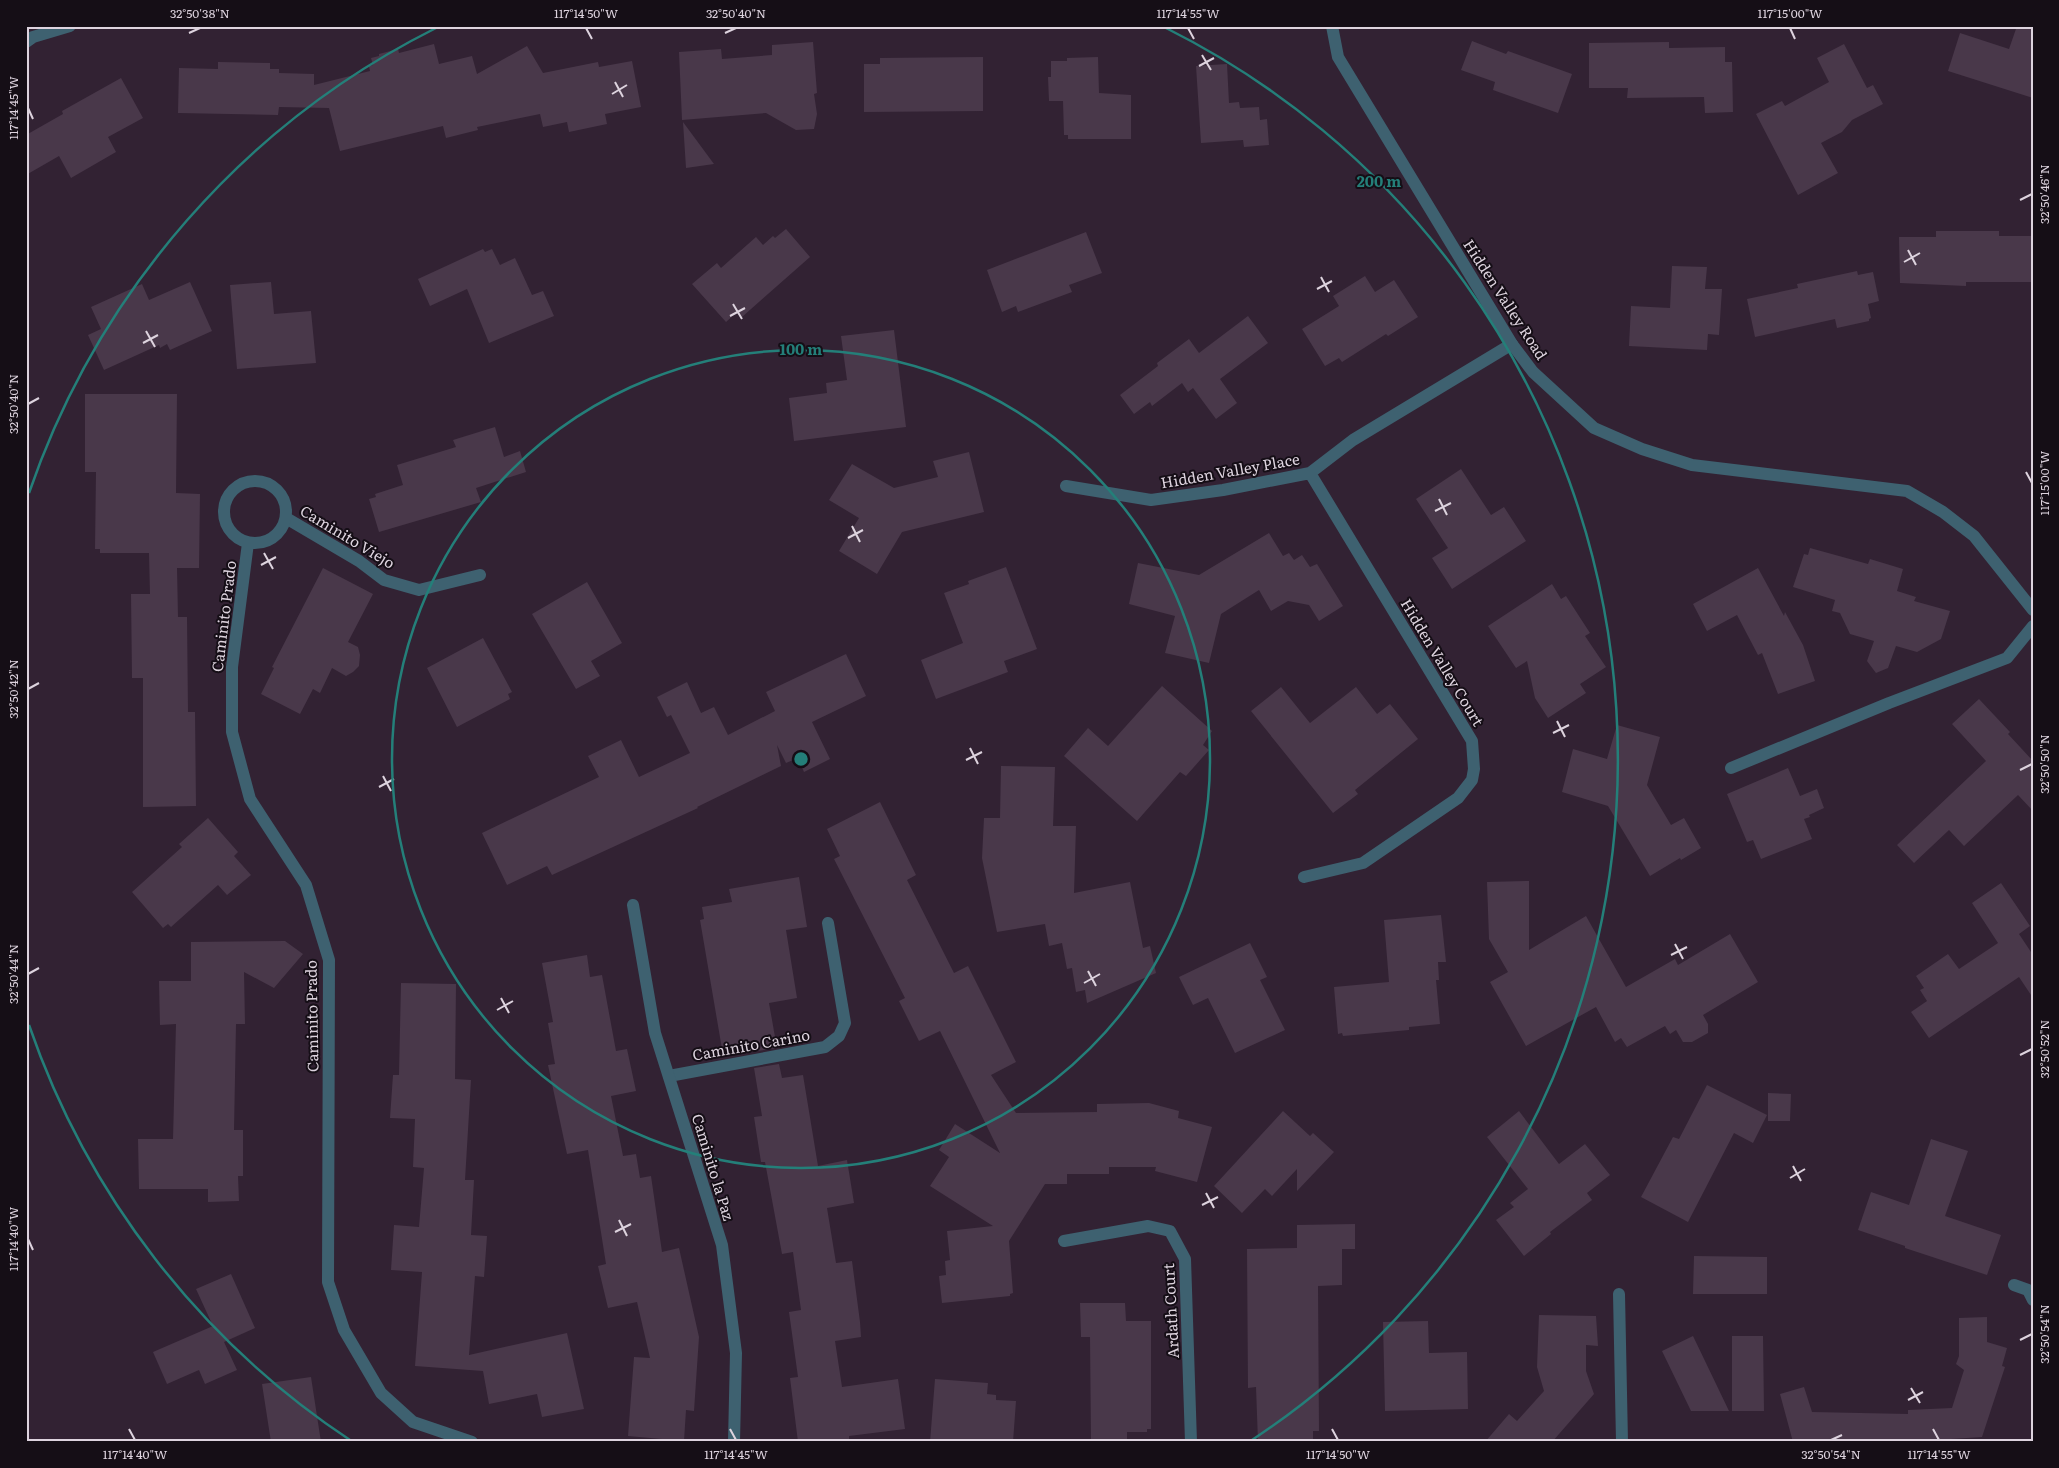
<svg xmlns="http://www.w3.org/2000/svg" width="2059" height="1468" viewBox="0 0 2059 1468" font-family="Literata,serif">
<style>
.building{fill:#49384a}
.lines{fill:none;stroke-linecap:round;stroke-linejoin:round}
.service{stroke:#3e6170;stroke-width:12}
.minor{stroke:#3e6170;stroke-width:12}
.tertiary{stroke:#3e6170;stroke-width:12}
.ticks{fill:none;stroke:#ddd3de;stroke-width:2}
.ring{fill:none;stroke:#247f79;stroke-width:2.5}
.labels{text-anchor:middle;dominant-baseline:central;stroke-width:4;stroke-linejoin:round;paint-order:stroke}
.street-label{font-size:15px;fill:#ddd3de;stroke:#150e16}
.centre{fill:#247f79;stroke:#150e16;stroke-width:2.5}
.ring-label{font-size:15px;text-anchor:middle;font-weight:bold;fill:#247f79;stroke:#150e16;stroke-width:4;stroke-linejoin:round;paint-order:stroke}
.neatline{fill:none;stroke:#ddd3de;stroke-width:2}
.ticks-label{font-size:12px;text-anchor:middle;fill:#ddd3de}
</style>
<rect width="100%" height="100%" fill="#322233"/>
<path class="building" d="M 2017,26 L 2033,26 L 2033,98 L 1948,71 L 1960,33 L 2009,49 Z
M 1472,41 L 1506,54 L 1508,51 L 1572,74 L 1558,113 L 1493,90 L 1495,82 L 1461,70 Z
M 813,42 L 817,93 L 814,94 L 817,114 L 814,129 L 796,130 L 766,113 L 682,120 L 679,52 L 721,49 L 722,59 L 772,55 L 772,45 Z
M 1669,42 L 1669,48 L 1725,47 L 1725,62 L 1732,62 L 1733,112 L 1705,113 L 1704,97 L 1627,98 L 1628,88 L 1589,88 L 1589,43 Z
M 434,44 L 439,64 L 472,56 L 477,74 L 527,46 L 543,73 L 598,62 L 599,67 L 632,61 L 641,107 L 605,114 L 607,124 L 569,132 L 567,122 L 543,127 L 540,114 L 477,127 L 478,130 L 446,138 L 443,126 L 340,151 L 329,108 L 279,107 L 278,115 L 178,113 L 179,68 L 218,69 L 218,62 L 270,63 L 270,69 L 279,69 L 279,73 L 314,74 L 314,85 L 370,71 L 369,66 L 373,65 L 371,58 L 379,56 L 379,54 L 398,49 L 399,53 Z
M 1844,44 L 1867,88 L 1873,85 L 1883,104 L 1852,120 L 1842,132 L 1821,143 L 1838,173 L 1798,195 L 1756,114 L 1782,101 L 1785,106 L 1829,82 L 1817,58 Z
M 983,57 L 983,111 L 864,112 L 864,64 L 880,64 L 880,58 Z
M 1098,57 L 1099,93 L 1131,95 L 1131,139 L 1068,139 L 1068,135 L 1064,135 L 1063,101 L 1049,101 L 1048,77 L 1051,77 L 1051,61 L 1067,61 L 1067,58 Z
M 1227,64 L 1229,103 L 1239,102 L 1240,108 L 1259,107 L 1260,120 L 1267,119 L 1269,145 L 1244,147 L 1243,140 L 1201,143 L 1196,66 Z
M 121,78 L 143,118 L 108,137 L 116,152 L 71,178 L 59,156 L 26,175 L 26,135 L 63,114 L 62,111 Z
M 683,122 L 714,164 L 686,168 Z
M 786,229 L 810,257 L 742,317 L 737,312 L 726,322 L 692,284 L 717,263 L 721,268 L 756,237 L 763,245 L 773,236 L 775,238 Z
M 1936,231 L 1999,231 L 1999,236 L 2033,236 L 2033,282 L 1966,282 L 1966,286 L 1900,283 L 1899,237 L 1936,237 Z
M 1086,232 L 1102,273 L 1069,285 L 1072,292 L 1018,312 L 1016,306 L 1002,312 L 987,270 Z
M 483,249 L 485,252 L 492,249 L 500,265 L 515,258 L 532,295 L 543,291 L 554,316 L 489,343 L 467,289 L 430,306 L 418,279 Z
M 1672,266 L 1707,267 L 1705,289 L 1722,289 L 1719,335 L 1708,334 L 1707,350 L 1629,346 L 1631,306 L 1670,308 Z
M 1857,271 L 1858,275 L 1873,272 L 1879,301 L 1868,304 L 1871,318 L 1869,319 L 1869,321 L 1837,328 L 1835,319 L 1755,337 L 1747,299 L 1798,288 L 1797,284 Z
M 1365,276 L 1375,292 L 1394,280 L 1418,317 L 1388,336 L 1386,334 L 1342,362 L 1339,358 L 1325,366 L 1302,329 L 1339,306 L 1333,296 Z
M 190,282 L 212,331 L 170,350 L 167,344 L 160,348 L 159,345 L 104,370 L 88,335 L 101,329 L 91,307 L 142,284 L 149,300 Z
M 271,282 L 274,314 L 311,311 L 316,363 L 237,369 L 230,285 Z
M 1248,316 L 1268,343 L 1220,379 L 1237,403 L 1216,419 L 1193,388 L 1188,392 L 1182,383 L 1152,406 L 1150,402 L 1134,414 L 1120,395 L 1158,366 L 1157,363 L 1189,339 L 1199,353 Z
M 894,330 L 906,427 L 794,441 L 789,398 L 827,393 L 826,383 L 847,380 L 841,336 Z
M 85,394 L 177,394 L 176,493 L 200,494 L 199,568 L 177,568 L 178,617 L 187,617 L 188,712 L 195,712 L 196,806 L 143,807 L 143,678 L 132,678 L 131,594 L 150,594 L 149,553 L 100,553 L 100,549 L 95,549 L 96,472 L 85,472 Z
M 495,427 L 504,457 L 520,451 L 526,472 L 476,488 L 481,502 L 379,532 L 369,499 L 376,497 L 375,494 L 403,485 L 397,465 L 456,447 L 453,440 Z
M 969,452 L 984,512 L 902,532 L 877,574 L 839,551 L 859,518 L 829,500 L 852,464 L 894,488 L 938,477 L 933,461 Z
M 1461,469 L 1491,515 L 1504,507 L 1526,541 L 1452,589 L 1432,558 L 1448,548 L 1416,499 Z
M 1269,533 L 1283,556 L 1289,553 L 1294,560 L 1302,555 L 1310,567 L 1317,564 L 1343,606 L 1319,621 L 1309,605 L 1288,601 L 1271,611 L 1259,590 L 1221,614 L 1209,663 L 1165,653 L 1175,616 L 1129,604 L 1138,563 L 1199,575 Z
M 1810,548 L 1868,564 L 1870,559 L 1903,569 L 1897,591 L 1916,597 L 1914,601 L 1950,611 L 1941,639 L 1917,652 L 1896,646 L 1888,668 L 1876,673 L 1867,661 L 1874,641 L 1850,634 L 1840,613 L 1832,611 L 1835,600 L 1793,587 L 1804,554 L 1808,555 Z
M 1006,567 L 1037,649 L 1004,661 L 1008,672 L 936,699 L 921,660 L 963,643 L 944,593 L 969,584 L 968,581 Z
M 323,568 L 373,594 L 348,642 L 358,647 L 360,655 L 359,666 L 353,672 L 346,676 L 332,668 L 320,693 L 313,689 L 300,714 L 261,694 L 274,668 L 272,667 Z
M 1758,568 L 1784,616 L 1785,612 L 1803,645 L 1815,681 L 1778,694 L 1762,653 L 1758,655 L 1737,615 L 1707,631 L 1693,604 Z
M 587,582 L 622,643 L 591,661 L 600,676 L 576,689 L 532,614 Z
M 1552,584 L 1561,599 L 1566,596 L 1590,633 L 1585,636 L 1606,667 L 1580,684 L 1586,693 L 1548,718 L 1535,698 L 1527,661 L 1516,668 L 1488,626 Z
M 483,638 L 512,692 L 508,694 L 510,699 L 457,727 L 427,668 Z
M 846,654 L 866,696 L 812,722 L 830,759 L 804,772 L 798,758 L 786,763 L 777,745 L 781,766 L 697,807 L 698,808 L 552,875 L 547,866 L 507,885 L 482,833 L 599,777 L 588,756 L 621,740 L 639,777 L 690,753 L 671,715 L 667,717 L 657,697 L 687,682 L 701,713 L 714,707 L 728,735 L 775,711 L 766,692 Z
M 1162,686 L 1212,731 L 1203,745 L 1209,750 L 1186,776 L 1180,772 L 1137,821 L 1064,756 L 1088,728 L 1108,746 Z
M 1281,687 L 1310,723 L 1356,687 L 1377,714 L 1390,704 L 1418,739 L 1355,790 L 1358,794 L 1333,813 L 1251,711 Z
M 1979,699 L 2010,732 L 2008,734 L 2033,761 L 2033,811 L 2018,795 L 1964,846 L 1949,830 L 1914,863 L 1897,845 L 1986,761 L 1952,724 Z
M 1617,725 L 1660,737 L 1647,785 L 1671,825 L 1684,818 L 1701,848 L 1681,860 L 1680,858 L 1650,876 L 1608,806 L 1562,792 L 1573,749 L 1607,759 Z
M 1001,766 L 1055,767 L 1053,826 L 1076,826 L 1074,893 L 1130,882 L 1143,948 L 1150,946 L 1156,973 L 1087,1003 L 1085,990 L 1076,992 L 1072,968 L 1067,969 L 1062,943 L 1049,946 L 1045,924 L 997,932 L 982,858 L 984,818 L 1000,818 Z
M 1788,768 L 1800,796 L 1817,789 L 1824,808 L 1809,815 L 1810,817 L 1804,819 L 1812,839 L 1761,859 L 1753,840 L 1747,842 L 1727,794 Z
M 880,802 L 916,875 L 907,880 L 954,973 L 968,966 L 1016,1062 L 991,1075 L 1016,1113 L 1097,1112 L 1097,1104 L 1149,1103 L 1179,1111 L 1178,1118 L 1212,1127 L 1197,1182 L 1155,1171 L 1156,1167 L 1109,1167 L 1109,1174 L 1067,1174 L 1067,1184 L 1045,1184 L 1009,1241 L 1013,1293 L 1010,1294 L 1010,1296 L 942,1303 L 939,1276 L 946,1275 L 945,1261 L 950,1260 L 947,1231 L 993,1226 L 930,1186 L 949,1157 L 939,1150 L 955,1124 L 1000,1153 L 940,1031 L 919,1041 L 899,1001 L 905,998 L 834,859 L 840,856 L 827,829 Z
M 208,818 L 238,852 L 234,856 L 251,875 L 227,895 L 218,885 L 171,927 L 168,924 L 163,928 L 132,892 L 182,847 L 179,844 Z
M 799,877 L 807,927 L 786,930 L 797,998 L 769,1003 L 777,1048 L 751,1052 L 750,1044 L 722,1049 L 700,920 L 704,919 L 702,907 L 732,902 L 729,889 Z
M 1529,881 L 1529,950 L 1586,916 L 1626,987 L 1675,959 L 1678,965 L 1730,934 L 1758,982 L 1703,1015 L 1708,1024 L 1708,1033 L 1692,1042 L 1683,1042 L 1676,1030 L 1670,1034 L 1665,1026 L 1627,1047 L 1621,1038 L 1615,1042 L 1596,1007 L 1526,1046 L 1490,982 L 1508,972 L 1489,939 L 1487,882 Z
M 2001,883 L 2030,926 L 2019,934 L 2033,955 L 2033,998 L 2019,977 L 1929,1038 L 1911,1012 L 1927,1001 L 1920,990 L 1924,988 L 1916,976 L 1948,954 L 1959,969 L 1998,943 L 1972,903 Z
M 1441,915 L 1446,962 L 1438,962 L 1439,980 L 1436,980 L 1440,1024 L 1409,1027 L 1409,1030 L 1343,1036 L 1342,1033 L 1338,1034 L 1334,987 L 1389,982 L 1384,920 Z
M 285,941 L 303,954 L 274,988 L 244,972 L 245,1024 L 236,1024 L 234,1130 L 243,1130 L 243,1176 L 238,1176 L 239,1201 L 208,1202 L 208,1189 L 139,1189 L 138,1139 L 173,1139 L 176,1024 L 160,1025 L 159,981 L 191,981 L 191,942 Z
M 1250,943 L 1267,977 L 1260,980 L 1285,1030 L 1235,1053 L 1208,998 L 1193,1005 L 1179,977 Z
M 587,955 L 590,977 L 602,975 L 616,1051 L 627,1049 L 636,1091 L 611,1096 L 623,1156 L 636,1154 L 640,1178 L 651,1176 L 662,1252 L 679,1248 L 699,1337 L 694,1411 L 686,1410 L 684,1441 L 628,1436 L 634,1357 L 650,1358 L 637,1302 L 608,1308 L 598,1266 L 606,1264 L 588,1150 L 567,1154 L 548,1065 L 555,1064 L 548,1023 L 553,1022 L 542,963 Z
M 401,983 L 456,984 L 455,1079 L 471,1080 L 465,1180 L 474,1180 L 471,1235 L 487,1236 L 484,1277 L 475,1276 L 469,1355 L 567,1333 L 584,1409 L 542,1417 L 537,1394 L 489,1404 L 483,1371 L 415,1366 L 422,1272 L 391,1270 L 394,1225 L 419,1227 L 424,1168 L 413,1167 L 415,1119 L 390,1118 L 393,1075 L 399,1075 Z
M 779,1064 L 782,1078 L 803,1075 L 818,1166 L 847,1160 L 854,1203 L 827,1208 L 836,1263 L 852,1261 L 860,1322 L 861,1337 L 835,1341 L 842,1387 L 898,1379 L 905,1429 L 849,1436 L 849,1442 L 798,1442 L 790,1378 L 798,1377 L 789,1312 L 801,1310 L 793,1252 L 782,1254 L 765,1162 L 761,1162 L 754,1117 L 762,1116 L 754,1068 Z
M 1707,1085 L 1767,1115 L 1753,1143 L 1734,1133 L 1688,1222 L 1641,1197 L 1673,1137 L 1679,1139 Z
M 1768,1093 L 1791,1094 L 1790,1121 L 1768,1121 Z
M 1283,1111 L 1310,1136 L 1313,1133 L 1334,1152 L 1297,1191 L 1297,1169 L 1272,1196 L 1265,1189 L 1242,1213 L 1214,1186 Z
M 1519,1111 L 1559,1164 L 1585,1144 L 1610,1175 L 1587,1193 L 1592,1200 L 1550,1232 L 1551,1234 L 1524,1256 L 1496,1220 L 1514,1207 L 1510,1203 L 1528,1189 L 1487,1137 Z
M 1931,1139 L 1968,1151 L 1945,1216 L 2001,1235 L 1987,1275 L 1905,1248 L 1905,1246 L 1858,1230 L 1871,1192 L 1909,1205 Z
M 1355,1224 L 1355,1249 L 1342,1249 L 1342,1285 L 1318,1286 L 1319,1431 L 1313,1431 L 1313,1442 L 1258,1442 L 1256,1387 L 1248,1388 L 1247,1249 L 1297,1248 L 1297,1225 Z
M 1694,1256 L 1767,1257 L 1767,1294 L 1693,1294 Z
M 231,1274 L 255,1328 L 224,1342 L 237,1370 L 205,1384 L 199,1370 L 167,1384 L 153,1352 L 213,1326 L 196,1289 Z
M 1080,1303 L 1125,1303 L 1126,1321 L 1151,1321 L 1151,1429 L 1147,1429 L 1147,1432 L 1127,1432 L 1127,1442 L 1091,1442 L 1090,1337 L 1081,1337 Z
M 1539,1315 L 1596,1316 L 1598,1346 L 1586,1345 L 1586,1371 L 1594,1394 L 1552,1442 L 1485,1442 L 1509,1414 L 1517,1421 L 1544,1391 L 1537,1367 Z
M 1987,1317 L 1987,1342 L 2007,1348 L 2002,1366 L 2005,1367 L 1982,1437 L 1936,1440 L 1936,1442 L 1793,1442 L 1780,1394 L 1804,1387 L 1812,1412 L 1908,1414 L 1908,1410 L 1952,1408 L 1964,1370 L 1956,1364 L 1959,1356 L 1959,1318 Z
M 1428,1321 L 1429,1353 L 1467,1352 L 1468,1409 L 1385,1411 L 1383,1322 Z
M 1693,1336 L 1729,1411 L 1691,1411 L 1662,1351 Z
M 1732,1336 L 1763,1336 L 1764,1411 L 1732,1411 Z
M 311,1377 L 321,1442 L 271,1442 L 262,1384 Z
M 935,1379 L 988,1383 L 987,1394 L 996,1395 L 996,1400 L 1016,1401 L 1013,1442 L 930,1442 Z"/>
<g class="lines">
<path class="service" d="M 286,518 L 359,561 L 384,580 L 419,590 L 480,575
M 1731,768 L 1889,703 L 2007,658 L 2033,626
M 669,1076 L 825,1047 L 839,1036 L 845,1023 L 828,923
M 2014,1285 L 2028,1290 L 2033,1300
M 1619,1294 L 1622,1442"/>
<path class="minor" d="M224 512a31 31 0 1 1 62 0a31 31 0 1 1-62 0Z
M 1066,486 L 1151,500 L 1223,490 L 1310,473 L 1353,440 L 1512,344
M 248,543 L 232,667 L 232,732 L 250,799 L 306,885 L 329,960 L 328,1282 L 344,1330 L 381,1393 L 413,1422 L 472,1442
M 1304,877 L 1363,863 L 1458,798 L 1472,780 L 1474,769 L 1472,741 L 1310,473
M 633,905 L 655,1033 L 722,1245 L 736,1353 L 734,1442
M 1064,1241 L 1148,1226 L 1170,1231 L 1185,1259 L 1191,1442"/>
<path class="tertiary" d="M 1332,26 L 1338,57 L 1512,344 L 1533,372 L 1594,428 L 1642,449 L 1692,465 L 1907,491 L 1943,512 L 1974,536 L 2033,610
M 26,42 L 33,37 L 70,26"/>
</g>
<path class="ticks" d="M 586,28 L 592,39M 1188,28 L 1194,39M 1790,28 L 1795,39M 189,33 L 200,28M 725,33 L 736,28M 1202,55 L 1211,70M 1199,66 L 1214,58M 615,82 L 623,97M 612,94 L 627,85M 28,108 L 33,119M 2020,200 L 2032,194M 1908,250 L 1916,265M 1904,262 L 1920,253M 1321,277 L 1329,292M 1317,289 L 1332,281M 733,304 L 742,319M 730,316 L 745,308M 146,331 L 155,347M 143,343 L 158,335M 28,404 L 39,398M 2026,472 L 2032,483M 1439,499 L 1447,515M 1435,511 L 1451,503M 852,526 L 860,542M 848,538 L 863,530M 264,553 L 273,569M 261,565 L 276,557M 28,689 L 39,683M 1557,721 L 1565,737M 1553,733 L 1569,725M 970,748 L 978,764M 966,760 L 982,752M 2020,770 L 2032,764M 383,776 L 391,791M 379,787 L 394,779M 1675,944 L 1683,959M 1671,955 L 1687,947M 1088,971 L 1096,986M 28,974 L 39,968M 1084,983 L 1100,974M 501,998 L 509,1013M 497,1010 L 513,1001M 2020,1055 L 2032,1049M 1793,1166 L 1801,1181M 1790,1178 L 1805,1169M 1206,1193 L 1214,1208M 1202,1205 L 1218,1197M 619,1220 L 627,1236M 615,1232 L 631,1224M 28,1239 L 33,1250M 2020,1340 L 2032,1334M 1911,1388 L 1920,1403M 1908,1400 L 1923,1392M 129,1429 L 135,1440M 730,1429 L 736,1440M 1332,1429 L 1338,1440M 1933,1429 L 1939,1440M 1831,1440 L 1842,1435"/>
<g class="ring">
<circle cx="801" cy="759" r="409"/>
<path d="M350 1440A817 817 0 0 1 29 1025M29 493A817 817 0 0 1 436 28M1166 28A817 817 0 0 1 1252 1440"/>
</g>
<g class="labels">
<g class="street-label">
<text transform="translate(1506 299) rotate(57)">Hidden Valley Road</text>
<text transform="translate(1230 470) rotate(-10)">Hidden Valley Place</text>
<text transform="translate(348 536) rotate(31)">Caminito Viejo</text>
<text transform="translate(223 616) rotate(-83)">Caminito Prado</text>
<text transform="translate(1443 662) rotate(59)">Hidden Valley Court</text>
<text transform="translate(311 1016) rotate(-91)">Caminito Prado</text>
<text transform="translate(751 1044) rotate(-10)">Caminito Carino</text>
<text transform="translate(714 1167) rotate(73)">Caminito la Paz</text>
<text transform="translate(1170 1311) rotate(-93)">Ardath Court</text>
</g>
</g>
<circle cx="801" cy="759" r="8" class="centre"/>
<g class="ring-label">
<text x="1379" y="187">200 m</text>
<text x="801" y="355">100 m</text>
</g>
<rect width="2059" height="1468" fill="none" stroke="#150e16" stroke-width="55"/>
<rect x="28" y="28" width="2004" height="1412" class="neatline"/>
<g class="ticks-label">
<text x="200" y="18">32°50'38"N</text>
<text x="586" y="18">117°14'50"W</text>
<text x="736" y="18">32°50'40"N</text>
<text x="1188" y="18">117°14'55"W</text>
<text x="1790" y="18">117°15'00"W</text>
<text transform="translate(14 108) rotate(-90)" y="4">117°14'45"W</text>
<text transform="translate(2045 194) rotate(-90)" y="4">32°50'46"N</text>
<text transform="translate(14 404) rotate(-90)" y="4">32°50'40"N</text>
<text transform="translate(2045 483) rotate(-90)" y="4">117°15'00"W</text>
<text transform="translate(14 689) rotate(-90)" y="4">32°50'42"N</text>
<text transform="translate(2045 764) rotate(-90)" y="4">32°50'50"N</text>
<text transform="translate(14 974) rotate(-90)" y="4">32°50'44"N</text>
<text transform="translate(2045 1049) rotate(-90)" y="4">32°50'52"N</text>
<text transform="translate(14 1239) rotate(-90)" y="4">117°14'40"W</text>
<text transform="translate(2045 1334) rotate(-90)" y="4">32°50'54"N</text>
<text x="135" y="1459">117°14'40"W</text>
<text x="736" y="1459">117°14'45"W</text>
<text x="1338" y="1459">117°14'50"W</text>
<text x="1831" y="1459">32°50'54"N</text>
<text x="1939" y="1459">117°14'55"W</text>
</g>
</svg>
